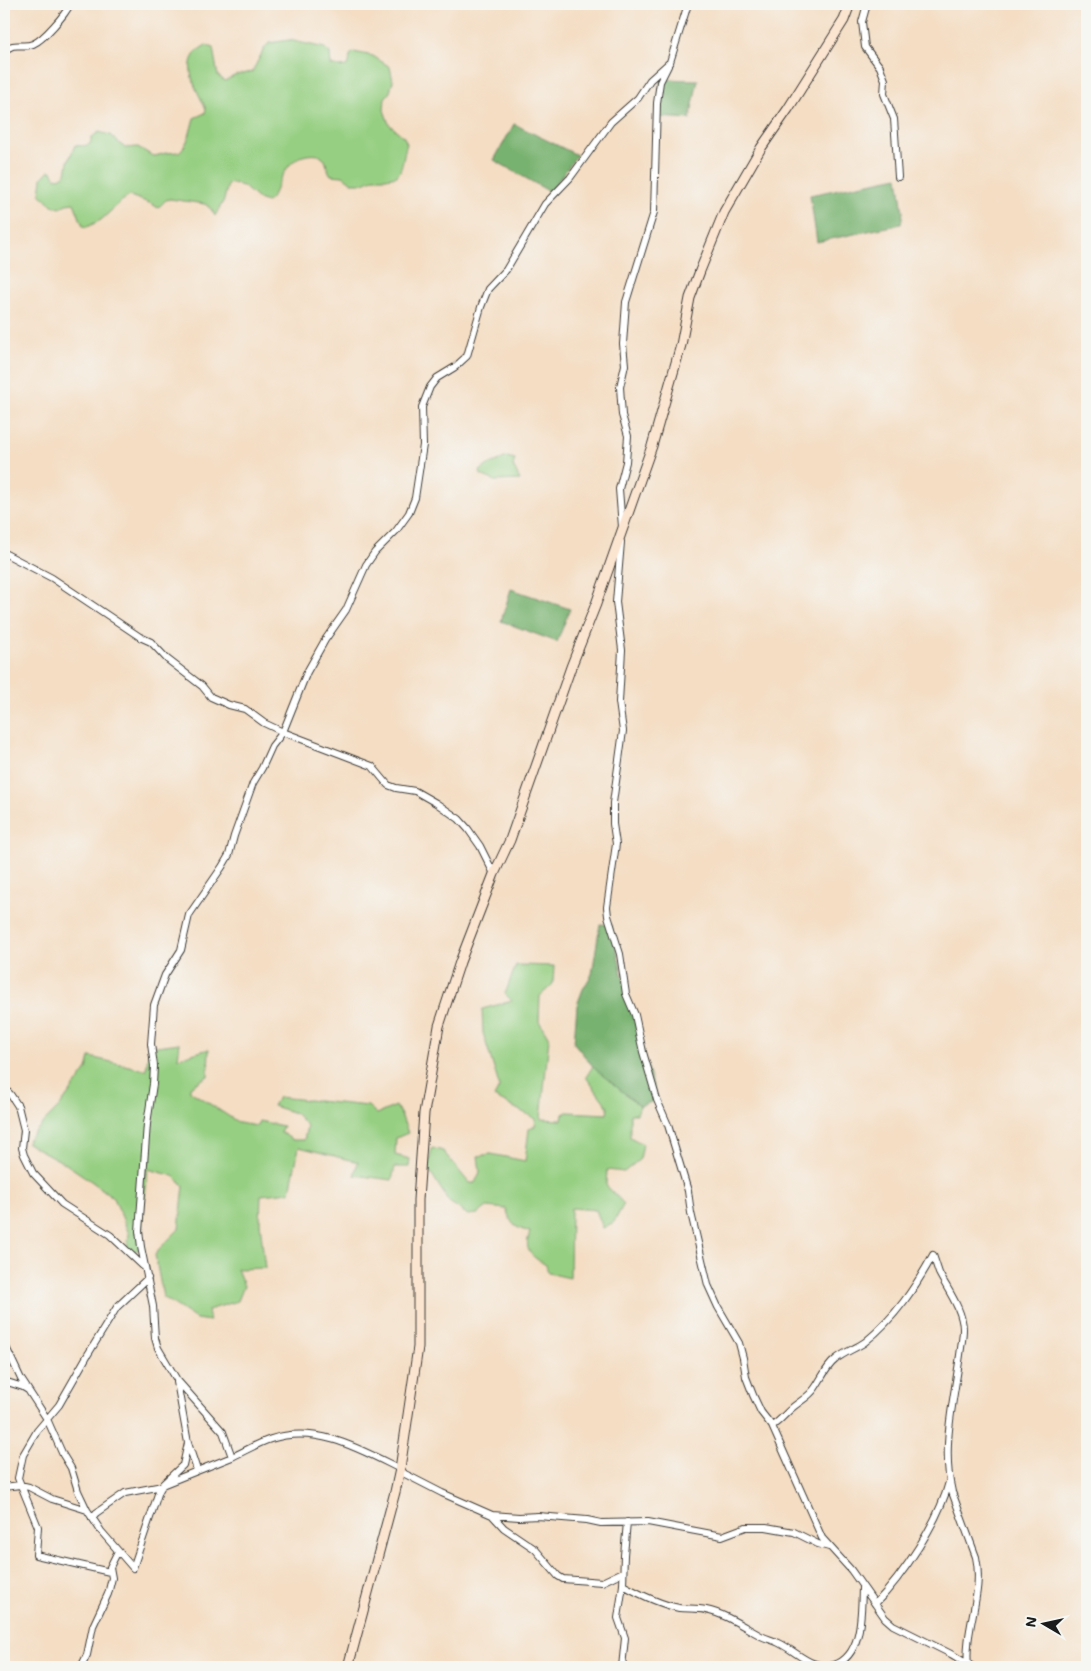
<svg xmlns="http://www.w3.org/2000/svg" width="1091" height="1671" viewBox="0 0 1091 1671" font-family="Mali,sans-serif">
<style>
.green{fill:#96cf82;stroke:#59764f}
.forest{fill:#78b270;stroke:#4a6746}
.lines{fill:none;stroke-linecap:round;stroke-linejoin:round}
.street-casing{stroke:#3c3935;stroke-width:8}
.secondary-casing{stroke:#3c3935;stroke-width:11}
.street{stroke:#fff;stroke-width:6}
.secondary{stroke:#fce5d0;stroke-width:9}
</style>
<rect width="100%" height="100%" fill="#f6f6f2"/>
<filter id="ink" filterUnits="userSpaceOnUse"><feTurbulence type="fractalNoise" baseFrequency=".02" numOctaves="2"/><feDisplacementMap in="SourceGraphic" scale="10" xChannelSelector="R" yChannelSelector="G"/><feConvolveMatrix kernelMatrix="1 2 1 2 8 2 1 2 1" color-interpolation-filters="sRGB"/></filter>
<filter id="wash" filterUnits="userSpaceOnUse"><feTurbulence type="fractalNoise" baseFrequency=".0096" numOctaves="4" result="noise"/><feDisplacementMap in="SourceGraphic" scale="20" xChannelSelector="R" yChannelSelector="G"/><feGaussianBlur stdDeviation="1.12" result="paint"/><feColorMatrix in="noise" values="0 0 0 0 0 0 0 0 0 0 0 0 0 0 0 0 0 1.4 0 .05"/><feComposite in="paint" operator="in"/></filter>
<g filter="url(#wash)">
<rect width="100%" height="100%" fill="#f4ddc3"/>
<path class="green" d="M 289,40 L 325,48 L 330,53 L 331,65 L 339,67 L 347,66 L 349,63 L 350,55 L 354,52 L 373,56 L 390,67 L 393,81 L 390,92 L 385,98 L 384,110 L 389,124 L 404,137 L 407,144 C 403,154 404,167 397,176 L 386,178 L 374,178 L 364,183 L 352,183 L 343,176 L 331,175 L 329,172 L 325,160 L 319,155 C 298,152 288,164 279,182 C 275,190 275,196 267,202 L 258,199 L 243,186 L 232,183 L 228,184 L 224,200 L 215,216 L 211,209 L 205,204 L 170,199 L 166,200 L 158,208 L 152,204 L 130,196 L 123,200 L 101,220 L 87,227 L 83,226 L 74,203 L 66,204 L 60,208 L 52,205 L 40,194 L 42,178 L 48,171 L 52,171 L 55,177 L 59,178 L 66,174 L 68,162 L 75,145 L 83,146 L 90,144 L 92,137 L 99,132 L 110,135 L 125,148 L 138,147 L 151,155 L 155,156 L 166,153 L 179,152 C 189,143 190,132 194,118 L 205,113 L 206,109 C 196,88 177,60 206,45 L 213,48 L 218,76 L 225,81 L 236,75 L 252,72 L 264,49 L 269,43 Z
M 507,457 L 515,459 L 513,466 L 520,480 L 495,481 L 481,475 L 480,471 L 488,465 Z
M 516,965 L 554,966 L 553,984 L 540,996 L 539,1021 L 549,1038 L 541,1119 L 562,1120 L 563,1114 L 567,1112 L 607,1114 L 608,1107 L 586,1077 L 593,1066 L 640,1106 L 637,1114 L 630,1114 L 630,1137 L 643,1144 L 640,1159 L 624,1172 L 607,1170 L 606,1185 L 624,1204 L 614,1222 L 603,1228 L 596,1210 L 571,1208 L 570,1278 L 548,1273 L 546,1265 C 531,1256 523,1251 530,1232 C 513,1227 512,1225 506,1209 L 487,1207 L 478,1214 L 468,1215 L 449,1202 L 428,1168 L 432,1148 L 443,1151 L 469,1183 L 475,1183 L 480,1172 L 478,1156 L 491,1154 L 525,1161 L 529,1129 L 535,1126 L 536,1119 L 494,1097 L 499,1088 L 499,1085 L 483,1033 L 482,1009 L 512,1001 L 505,994 Z
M 180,1043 L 178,1058 L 209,1049 L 208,1076 L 190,1087 L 190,1091 L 239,1123 L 257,1126 L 259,1121 L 283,1126 L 280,1132 L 293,1140 L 304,1140 L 307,1126 L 295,1113 L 273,1106 L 278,1097 L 368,1106 L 377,1114 L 396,1106 L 402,1117 L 408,1133 L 396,1138 L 395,1155 L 410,1159 L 409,1167 L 395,1167 L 392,1180 L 354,1175 L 358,1162 L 299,1147 L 290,1192 L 261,1195 L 260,1223 L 265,1268 L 237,1269 L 244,1286 L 238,1301 L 208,1310 L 210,1321 L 196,1319 L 163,1297 L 155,1255 L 158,1250 L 179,1229 L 184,1186 L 174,1176 L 148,1169 L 142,1225 L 143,1247 L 131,1253 L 127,1248 L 129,1234 L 114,1198 L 91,1181 L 66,1164 L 27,1143 L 28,1139 L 60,1106 L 87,1069 L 90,1057 L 146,1070 L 149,1047 Z"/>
<path class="forest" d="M 661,79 L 698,80 L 690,119 L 656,117 Z
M 514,124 L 577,155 L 550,192 L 494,160 Z
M 898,177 L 903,212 L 901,224 L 817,242 L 810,195 Z
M 511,589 L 570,609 L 557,642 L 501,621 Z
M 600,924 L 611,925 L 624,982 L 657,1100 L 640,1106 L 595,1069 L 574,1043 L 577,1005 L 583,989 L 592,974 Z"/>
</g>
<g filter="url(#ink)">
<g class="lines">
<defs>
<path id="street" d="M 688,4 L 670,62 L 650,80 L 638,98 L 611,122 L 570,178 L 545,204 L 506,270 L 488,289 L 481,307 L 467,356 L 455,367 L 437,378 L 430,387 L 422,407 L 423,445 L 415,498 L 409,513 L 396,531 L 375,552 L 366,565 L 346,610 L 325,640 L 307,672 L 283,732 L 272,746 L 262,768 L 253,783 L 234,836 L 229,855 L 222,867 L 189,915 L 181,950 L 165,975 L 154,1005 L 151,1044 L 154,1066 L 153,1084 L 147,1124 L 139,1231 L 141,1247 L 153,1306 L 155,1338 L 158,1348 L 177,1380 L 223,1432 L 232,1457 C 245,1451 258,1443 271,1439 C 317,1424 360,1449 400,1469 L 405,1474 L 442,1493 L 492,1515 L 519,1517 L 538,1516 L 587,1520 L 601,1523 L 648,1522 L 722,1536 L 746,1527 L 766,1527 L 794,1532 L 818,1544 L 829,1547
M 867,4 L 862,22 L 865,47 L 880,67 L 885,80 L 884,94 L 894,119 L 898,177
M 4,52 C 15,40 21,49 33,44 C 43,40 66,14 70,4
M 622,527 L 619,489 L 626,462 L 628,436 L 622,415 L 620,387 L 625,365 L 623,344 L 626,302 L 654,212 L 657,103 L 660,82 L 668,66
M 621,542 L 616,602 L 622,650 L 619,702 L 623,731 L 613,803 L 613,824 L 616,844 L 607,907 L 608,916 L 620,954 L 626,994 L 635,1015 L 643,1052 L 657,1100 L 668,1125 L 688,1191 L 691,1213 L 708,1285 L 718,1307 L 739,1343 L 743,1358 L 746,1377 L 753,1395 L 761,1412 L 772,1426 L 822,1538 L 851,1570 L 885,1618 L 893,1625 L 951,1654 L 973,1667
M 4,553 L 52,578 L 140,637 L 151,642 L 167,659 L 202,686 L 211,697 L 229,705 L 245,709 L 264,723 L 283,732 L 372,766 L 388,785 L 396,788 L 415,791 L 436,803 L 459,819 L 468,829 L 480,846 L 494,874
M 4,1088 L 10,1094 L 18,1106 L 24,1130 L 22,1148 L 24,1155 L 33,1173 L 62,1204 L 110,1235 L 143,1266
M 933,1255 C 935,1261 937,1267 939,1273 C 947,1289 963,1310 963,1329 C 963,1337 961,1347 960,1355 C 954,1400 941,1447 952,1492 L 976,1557 C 984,1593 964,1629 968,1666
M 4,1343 L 21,1379 L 47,1419 L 63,1455 L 71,1468 L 78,1491 L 87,1510 L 101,1531 L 133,1568 L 159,1491 L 163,1484 L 183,1465 L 188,1443
M 4,1381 L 23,1387 L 28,1390
M 177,1382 L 188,1443 L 197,1470
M 772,1426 C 780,1421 785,1414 792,1408 C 800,1401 809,1397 815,1388 C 822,1378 826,1367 835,1360 C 844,1352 855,1349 865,1342 C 895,1318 915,1288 933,1255
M 4,1487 L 20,1485 L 29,1487 L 52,1499 L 87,1510
M 492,1515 L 504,1528 L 535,1549 L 558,1576 L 563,1579 L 602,1582 L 623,1572
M 92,1518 L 96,1513 L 125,1493 L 157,1487 L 232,1457
M 110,1572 L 36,1555 L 38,1527 L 18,1478 L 23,1455 L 37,1431 L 59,1405 L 87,1356 L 117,1307 L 148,1278
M 623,1585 C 641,1595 659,1604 679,1608 C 688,1609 697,1608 706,1610 C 726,1614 744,1627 761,1636 C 767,1639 773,1640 779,1643 C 796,1651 813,1671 834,1665 C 863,1656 861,1612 862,1588
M 875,1604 C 903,1576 939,1521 949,1482
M 81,1667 L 87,1655 L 93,1626 L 108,1594 L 112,1578 L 110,1567 L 118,1551
M 622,1667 L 625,1638 L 618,1618 L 623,1585 L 624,1555 L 627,1522"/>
<path id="secondary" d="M 348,1667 L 395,1492 L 400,1469 L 418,1347 L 418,1200 L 424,1113 L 439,1026 L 460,962 L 494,874 L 510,840 L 571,667 L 596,604 L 652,446 L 681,345 L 690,298 L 700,271 L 724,212 L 761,148 L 788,109 L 844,20 L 850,4"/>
</defs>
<use href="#street" class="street-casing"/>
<use href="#secondary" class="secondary-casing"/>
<use href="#street" class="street"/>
<use href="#secondary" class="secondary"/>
</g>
</g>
<rect width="1091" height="1671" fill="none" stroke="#f6f6f2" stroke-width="20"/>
<g transform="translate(1044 1624) rotate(279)" stroke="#f6f6f2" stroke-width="4" paint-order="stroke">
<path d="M0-4L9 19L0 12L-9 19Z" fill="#1c1c1c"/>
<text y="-8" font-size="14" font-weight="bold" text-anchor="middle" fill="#1c1c1c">N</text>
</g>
</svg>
